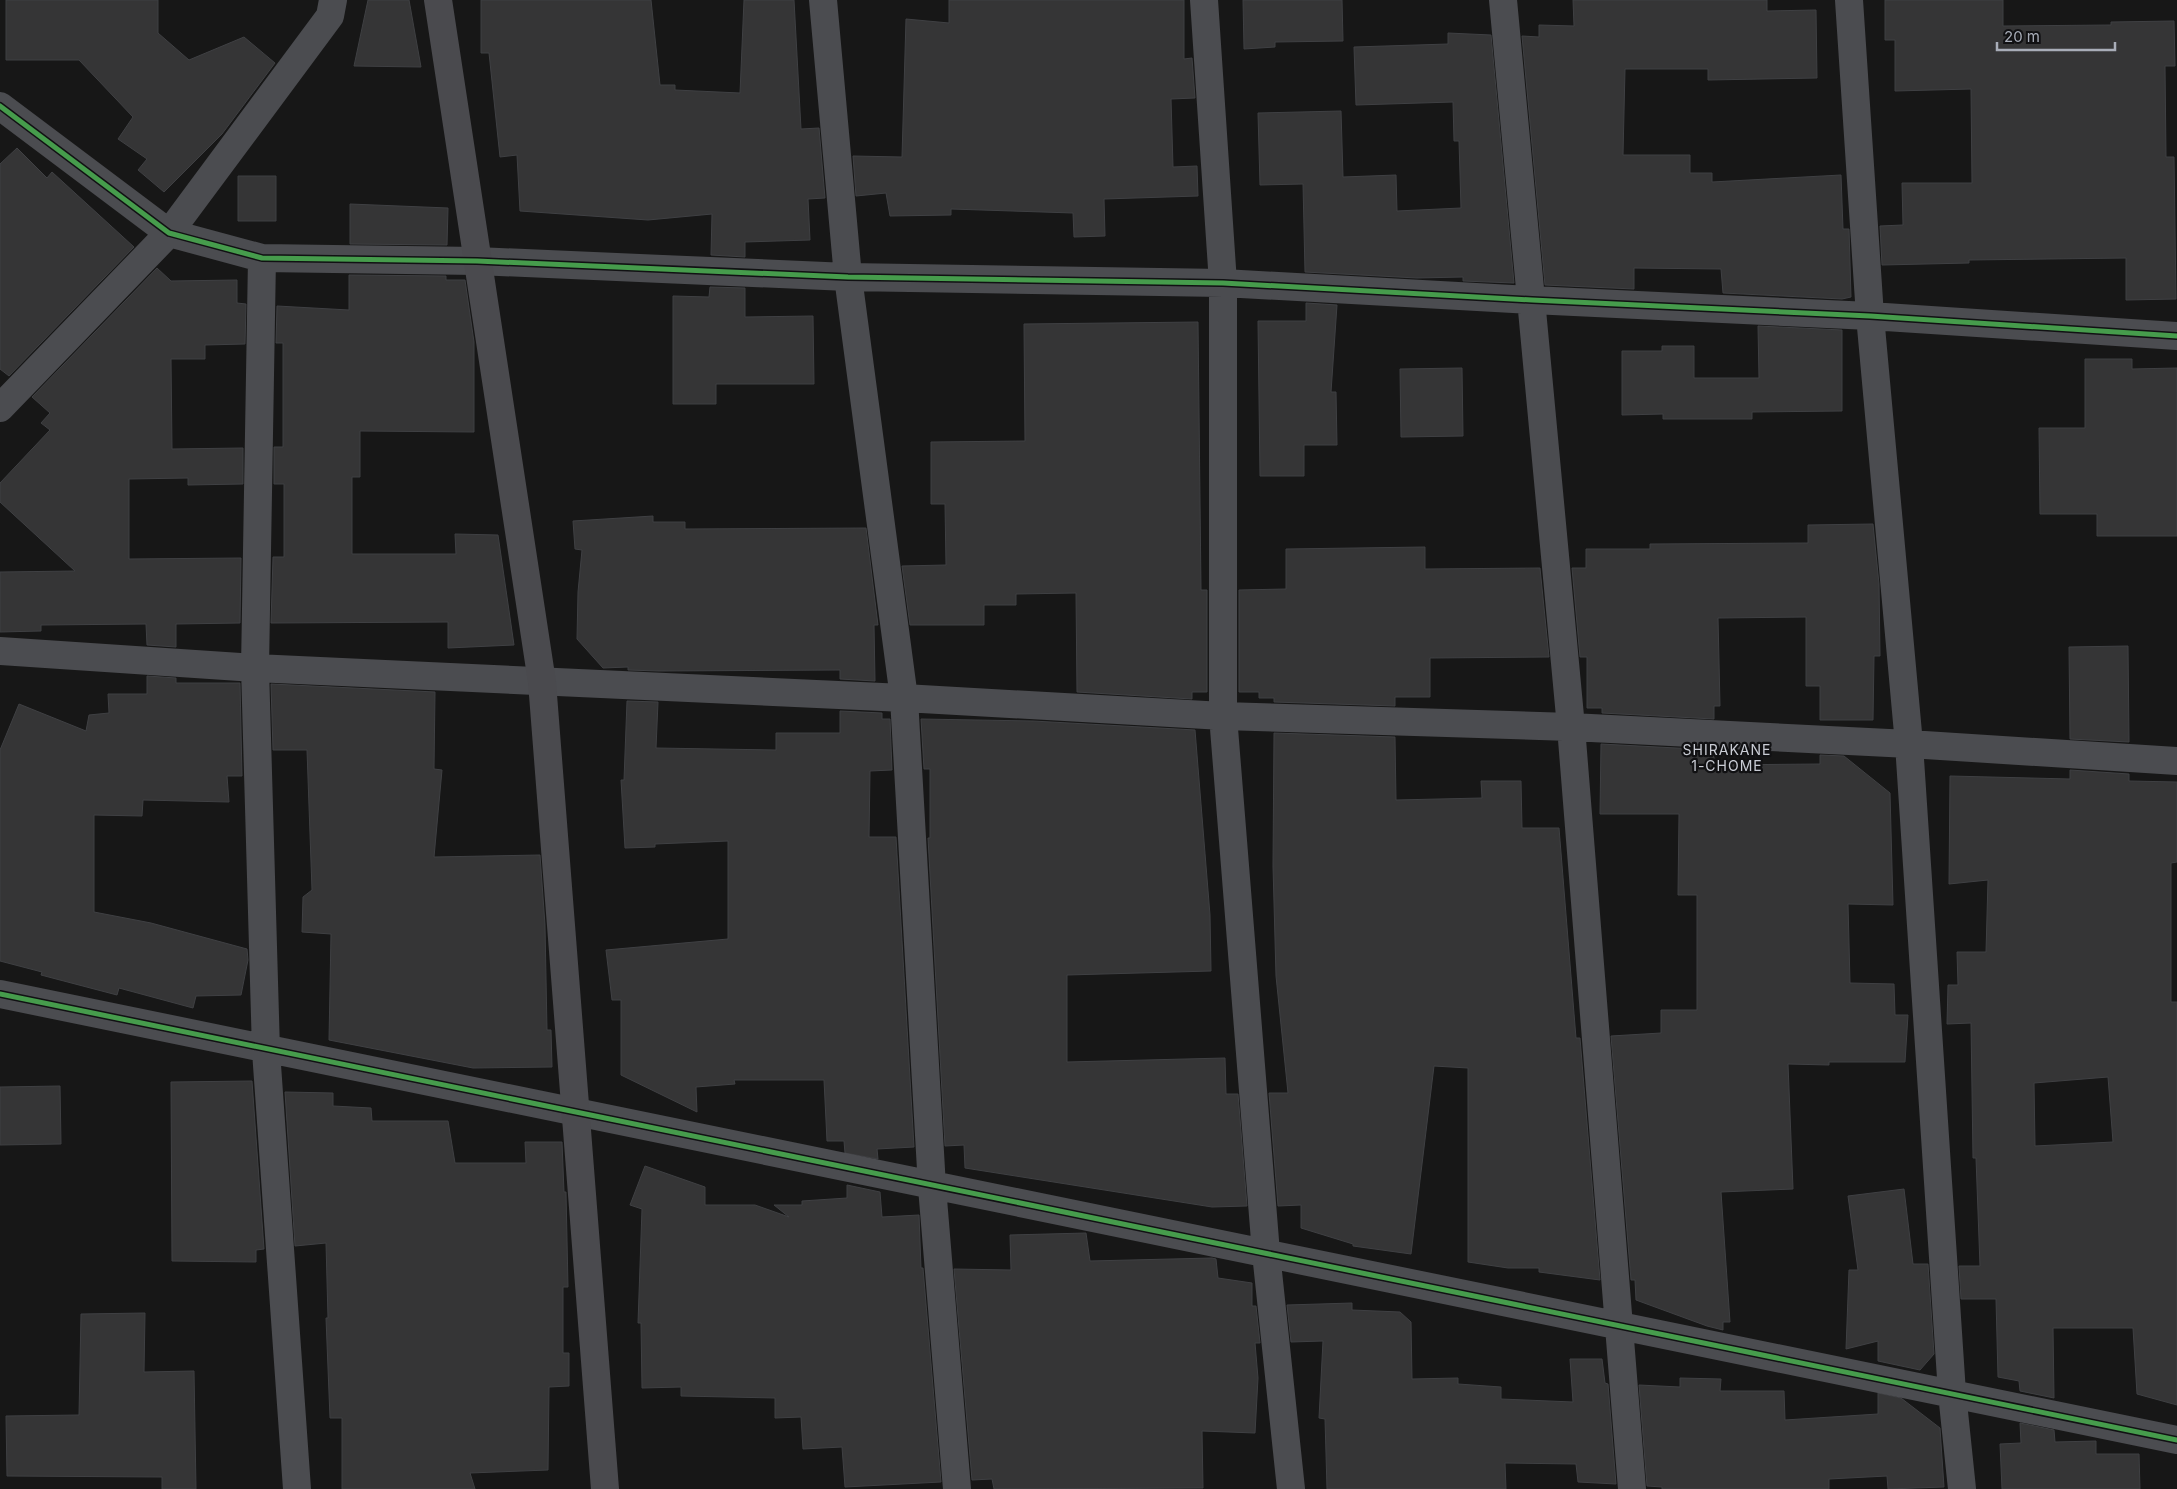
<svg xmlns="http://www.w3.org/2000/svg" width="2177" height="1489" viewBox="0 0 2177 1489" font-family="Inter,sans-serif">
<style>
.building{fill:#353536;stroke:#3f4043;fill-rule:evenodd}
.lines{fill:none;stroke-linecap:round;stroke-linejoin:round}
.street{stroke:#4b4c50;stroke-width:28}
.secondary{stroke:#4a4a4e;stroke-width:28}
.cycleway-casing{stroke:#111113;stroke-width:8}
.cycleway{stroke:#469c4c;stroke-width:5}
.labels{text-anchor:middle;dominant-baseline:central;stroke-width:4.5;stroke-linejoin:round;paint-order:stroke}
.neighbourhood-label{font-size:14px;letter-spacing:1px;fill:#c9ccd4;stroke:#111113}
</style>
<rect width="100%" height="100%" fill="#171717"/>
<path class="building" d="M 6,0 L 158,0 L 158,33 L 189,60 L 244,37 L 275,63 L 222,134 L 164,192 L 138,170 L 147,159 L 118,139 L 133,117 L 79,60 L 6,60 Z
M 368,0 L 409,0 L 421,67 L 354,66 Z
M 481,0 L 651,0 L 660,85 L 675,85 L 675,90 L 740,93 L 744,0 L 794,0 L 801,129 L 819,128 L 825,198 L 808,199 L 810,240 L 745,242 L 745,257 L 711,255 L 712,214 L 648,220 L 520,211 L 517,155 L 500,157 L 489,53 L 481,53 Z
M 949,0 L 1184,0 L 1184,59 L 1192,58 L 1195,98 L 1171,99 L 1173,167 L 1197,166 L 1198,196 L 1104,199 L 1105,236 L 1074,237 L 1073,213 L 951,209 L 951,215 L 890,216 L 886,193 L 856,196 L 853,156 L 902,157 L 906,19 L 949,23 Z
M 1243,0 L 1342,0 L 1343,41 L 1275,42 L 1275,47 L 1244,49 Z
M 1573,0 L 1767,0 L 1767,11 L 1816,10 L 1817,78 L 1708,80 L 1708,69 L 1625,69 L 1623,155 L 1690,155 L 1690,173 L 1712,173 L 1712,182 L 1841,175 L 1843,229 L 1849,229 L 1851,297 L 1842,299 L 1723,293 L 1721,269 L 1634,268 L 1634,289 L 1545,285 L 1522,36 L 1539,37 L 1539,25 L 1574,26 Z
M 1885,0 L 2003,0 L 2003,26 L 2111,25 L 2111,22 L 2174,21 L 2175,66 L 2165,66 L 2166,157 L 2174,157 L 2176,299 L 2126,300 L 2126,258 L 1969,260 L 1969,263 L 1882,265 L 1880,226 L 1903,225 L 1902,183 L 1972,183 L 1971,89 L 1895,91 L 1895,40 L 1885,40 Z
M 1448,33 L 1491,35 L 1514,283 L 1463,281 L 1463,277 L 1417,278 L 1305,272 L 1303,184 L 1260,185 L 1258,113 L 1341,111 L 1343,177 L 1396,175 L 1397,211 L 1461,208 L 1459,141 L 1454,141 L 1453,102 L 1356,105 L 1354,47 L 1448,44 Z
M 17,148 L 47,178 L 52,172 L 134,247 L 9,376 L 0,369 L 0,164 Z
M 238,176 L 276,176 L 276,221 L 238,221 Z
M 350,204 L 448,208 L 447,245 L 350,244 Z
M 157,268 L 171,281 L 237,280 L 237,303 L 246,304 L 245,344 L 205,345 L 205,359 L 171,359 L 172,449 L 243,448 L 243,484 L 188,485 L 188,478 L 129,479 L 129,559 L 241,558 L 240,623 L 176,624 L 176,647 L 147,645 L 146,624 L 41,625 L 41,631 L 0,632 L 0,572 L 75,571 L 0,502 L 0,483 L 50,430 L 41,423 L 50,413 L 32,397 Z
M 349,275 L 446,276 L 446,280 L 465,280 L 474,342 L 474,432 L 360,431 L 360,477 L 352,477 L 352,554 L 456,554 L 455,534 L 498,535 L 514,645 L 448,648 L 448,622 L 271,623 L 273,557 L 284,557 L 284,484 L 274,484 L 274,447 L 283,447 L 283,343 L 276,343 L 277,306 L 349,310 Z
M 710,287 L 745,288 L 745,317 L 813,316 L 814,384 L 716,384 L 716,404 L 673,404 L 673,296 L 709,297 Z
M 1306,303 L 1337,305 L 1331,392 L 1336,392 L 1337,445 L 1304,445 L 1304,476 L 1260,476 L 1258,321 L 1306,321 Z
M 1198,322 L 1201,590 L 1207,590 L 1207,692 L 1192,692 L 1192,699 L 1077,692 L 1076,593 L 1016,594 L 1016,605 L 984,605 L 984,625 L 910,625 L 902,566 L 946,565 L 945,504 L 931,504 L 931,442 L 1025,441 L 1024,324 Z
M 1758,326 L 1842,330 L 1842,411 L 1752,412 L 1752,419 L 1663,419 L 1663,414 L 1622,415 L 1622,351 L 1662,351 L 1662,346 L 1694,346 L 1694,378 L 1759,378 Z
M 2085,359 L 2132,359 L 2132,369 L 2177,368 L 2177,536 L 2097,536 L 2097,514 L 2040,514 L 2039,428 L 2085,428 Z
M 1462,368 L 1463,436 L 1401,437 L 1400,369 Z
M 653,516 L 653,522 L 685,522 L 685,529 L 866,528 L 878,625 L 874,625 L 875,681 L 840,679 L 840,670 L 659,671 L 628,670 L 628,667 L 603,668 L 577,639 L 578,592 L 582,550 L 575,549 L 573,521 Z
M 1873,524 L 1879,584 L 1880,656 L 1874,656 L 1873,720 L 1820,720 L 1820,686 L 1806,686 L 1806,617 L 1718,618 L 1720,706 L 1714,706 L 1714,719 L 1602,713 L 1602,708 L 1587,708 L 1587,657 L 1580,657 L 1572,568 L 1586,568 L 1586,549 L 1650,549 L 1650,544 L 1808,543 L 1808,525 Z
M 1425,547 L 1425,569 L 1540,568 L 1549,657 L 1430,658 L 1430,697 L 1395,697 L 1395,706 L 1274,702 L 1274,698 L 1259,698 L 1259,692 L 1239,692 L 1239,590 L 1286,589 L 1286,549 Z
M 2128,646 L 2129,742 L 2070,739 L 2069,647 Z
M 147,676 L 176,678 L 176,683 L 240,683 L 242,776 L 227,776 L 229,802 L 143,800 L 142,816 L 94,815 L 94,912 L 151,923 L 247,949 L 248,960 L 241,995 L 196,996 L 193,1008 L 119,988 L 117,995 L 41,975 L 42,972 L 0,961 L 0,750 L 19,704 L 86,731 L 89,715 L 109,713 L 108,694 L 147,694 Z
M 271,684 L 435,692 L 434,769 L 442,770 L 434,857 L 540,855 L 545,925 L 547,1030 L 551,1030 L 552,1067 L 473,1068 L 329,1040 L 331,934 L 302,932 L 303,897 L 312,890 L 307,750 L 273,750 Z
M 627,701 L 658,702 L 656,748 L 776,750 L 776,733 L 840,733 L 840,711 L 882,713 L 882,719 L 890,719 L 892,770 L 870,771 L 869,837 L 896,837 L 914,1147 L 877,1149 L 878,1159 L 845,1153 L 844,1141 L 827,1141 L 824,1080 L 734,1080 L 735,1084 L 696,1087 L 697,1112 L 621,1075 L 621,1000 L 612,1000 L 606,950 L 728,939 L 728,841 L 655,844 L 655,847 L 625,848 L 621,780 L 624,780 Z
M 921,719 L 1033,721 L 1195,730 L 1210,915 L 1211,971 L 1067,975 L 1067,1062 L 1225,1058 L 1226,1094 L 1238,1094 L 1247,1206 L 1212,1207 L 965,1168 L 964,1145 L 945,1146 L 928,838 L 930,838 L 930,769 L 924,769 Z
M 1274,733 L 1395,737 L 1396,800 L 1482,798 L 1481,781 L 1521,781 L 1522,828 L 1559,828 L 1576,1038 L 1580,1038 L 1600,1280 L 1539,1272 L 1539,1268 L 1508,1268 L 1468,1262 L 1468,1068 L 1434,1066 L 1411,1254 L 1353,1246 L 1353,1244 L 1301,1228 L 1301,1205 L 1278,1206 L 1269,1093 L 1288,1093 L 1276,976 L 1273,866 Z
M 1601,744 L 1714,750 L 1714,765 L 1820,764 L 1820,755 L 1844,756 L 1890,793 L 1893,905 L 1848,904 L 1850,983 L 1894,984 L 1895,1015 L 1908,1015 L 1905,1062 L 1829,1062 L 1829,1065 L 1788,1064 L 1793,1189 L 1721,1192 L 1730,1322 L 1723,1322 L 1723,1330 L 1707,1326 L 1636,1300 L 1635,1280 L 1631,1280 L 1611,1036 L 1661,1033 L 1661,1010 L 1697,1010 L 1697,895 L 1678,895 L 1679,814 L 1600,814 Z
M 2070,770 L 2129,774 L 2129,781 L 2177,782 L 2177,862 L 2171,863 L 2171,1002 L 2177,1002 L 2177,1405 L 2137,1394 L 2133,1328 L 2053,1328 L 2054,1398 L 2020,1391 L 2019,1381 L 1998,1377 L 1996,1299 L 1961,1299 L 1959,1266 L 1980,1266 L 1976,1158 L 1973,1158 L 1971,1023 L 1947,1024 L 1948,985 L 1958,985 L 1957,952 L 1986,952 L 1988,880 L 1949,884 L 1950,776 L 2070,779 ZM 2108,1077 L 2113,1142 L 2035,1146 L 2034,1083 Z
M 252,1081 L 264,1249 L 256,1250 L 256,1262 L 172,1261 L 171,1082 Z
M 60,1086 L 61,1144 L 0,1145 L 0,1087 Z
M 285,1092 L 333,1093 L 333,1106 L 371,1108 L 372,1121 L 448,1121 L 455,1163 L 526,1163 L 525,1142 L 562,1142 L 564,1192 L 566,1192 L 568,1287 L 563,1287 L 563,1353 L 569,1353 L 569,1386 L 549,1387 L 548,1470 L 470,1473 L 475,1489 L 342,1489 L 342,1418 L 330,1418 L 326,1318 L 328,1318 L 326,1243 L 295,1246 Z
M 645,1166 L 705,1187 L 705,1205 L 755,1205 L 789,1217 L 774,1205 L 802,1205 L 802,1201 L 847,1198 L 847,1185 L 880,1192 L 882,1217 L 919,1215 L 921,1268 L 923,1268 L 941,1482 L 845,1487 L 842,1447 L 803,1449 L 801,1417 L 775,1418 L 775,1398 L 681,1396 L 681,1387 L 642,1388 L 641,1323 L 638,1323 L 642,1209 L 630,1205 Z
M 1904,1189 L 1913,1264 L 1928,1264 L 1934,1354 L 1920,1370 L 1878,1361 L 1878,1341 L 1846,1349 L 1849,1270 L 1858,1270 L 1848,1196 Z
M 1086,1233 L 1090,1261 L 1212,1258 L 1216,1259 L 1218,1278 L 1252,1283 L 1252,1306 L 1256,1306 L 1260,1343 L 1255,1343 L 1258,1378 L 1255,1433 L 1202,1431 L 1203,1488 L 994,1489 L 992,1479 L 972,1480 L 954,1269 L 1011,1270 L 1010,1235 Z
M 1352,1303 L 1352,1310 L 1400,1312 L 1411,1322 L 1412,1379 L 1458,1378 L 1458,1384 L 1501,1387 L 1501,1399 L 1573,1402 L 1570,1359 L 1602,1359 L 1605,1383 L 1608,1384 L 1616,1484 L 1578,1482 L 1576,1464 L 1505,1463 L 1506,1489 L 1327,1489 L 1325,1419 L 1319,1418 L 1323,1341 L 1291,1342 L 1287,1305 Z
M 145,1313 L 144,1372 L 194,1371 L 196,1489 L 162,1489 L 162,1477 L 7,1476 L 6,1416 L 79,1415 L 81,1314 Z
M 1680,1378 L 1721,1379 L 1720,1391 L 1784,1391 L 1785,1420 L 1878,1414 L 1878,1393 L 1901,1398 L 1940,1428 L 1944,1487 L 1888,1489 L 1887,1476 L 1829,1479 L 1829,1489 L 1662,1489 L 1662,1487 L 1647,1486 L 1639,1385 L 1680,1387 Z
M 2020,1423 L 2054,1430 L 2055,1442 L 2096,1441 L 2096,1454 L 2139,1454 L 2140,1489 L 2002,1489 L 2000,1444 L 2021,1443 Z"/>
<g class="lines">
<path class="street" d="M 823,0 L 848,277 L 904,698 L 932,1187 L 957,1489
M 1204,0 L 1223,283 L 1223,716 L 1266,1253 L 1291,1489
M 1503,0 L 1571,727 L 1632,1489
M 1849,0 L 1870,316 L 1909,744 L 1952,1393 L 1962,1489
M 0,106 L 169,233 L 262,258 L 477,261 L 848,277 L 1223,283 L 1532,300 L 1870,316 L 2177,336
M 262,258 L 255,668 L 266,1051 L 297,1489
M 0,408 L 169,233 L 330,16 L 333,0
M 0,651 L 255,668 L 904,698 L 1223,716 L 1571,727 L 1909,744 L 2177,761
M 0,994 C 724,1149 1452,1286 2177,1440"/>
<path class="secondary" d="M 438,0 L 542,682 L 605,1489"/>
<defs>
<path id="cycleway" d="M 0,106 L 169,233 L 262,258 L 477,261 L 848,277 L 1223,283 L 1532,300 L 1870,316 L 2177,336
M 0,994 C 724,1149 1452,1286 2177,1440"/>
</defs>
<use href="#cycleway" class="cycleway-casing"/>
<use href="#cycleway" class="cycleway"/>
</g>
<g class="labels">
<g class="neighbourhood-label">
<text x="1727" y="749">SHIRAKANE<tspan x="1727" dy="16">1-CHOME</tspan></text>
</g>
</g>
<path d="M1997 42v8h118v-8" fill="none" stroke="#a8adb8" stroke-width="2.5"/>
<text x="2004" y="42" font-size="15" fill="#a8adb8" stroke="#111113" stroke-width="4" paint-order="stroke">20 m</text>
</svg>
